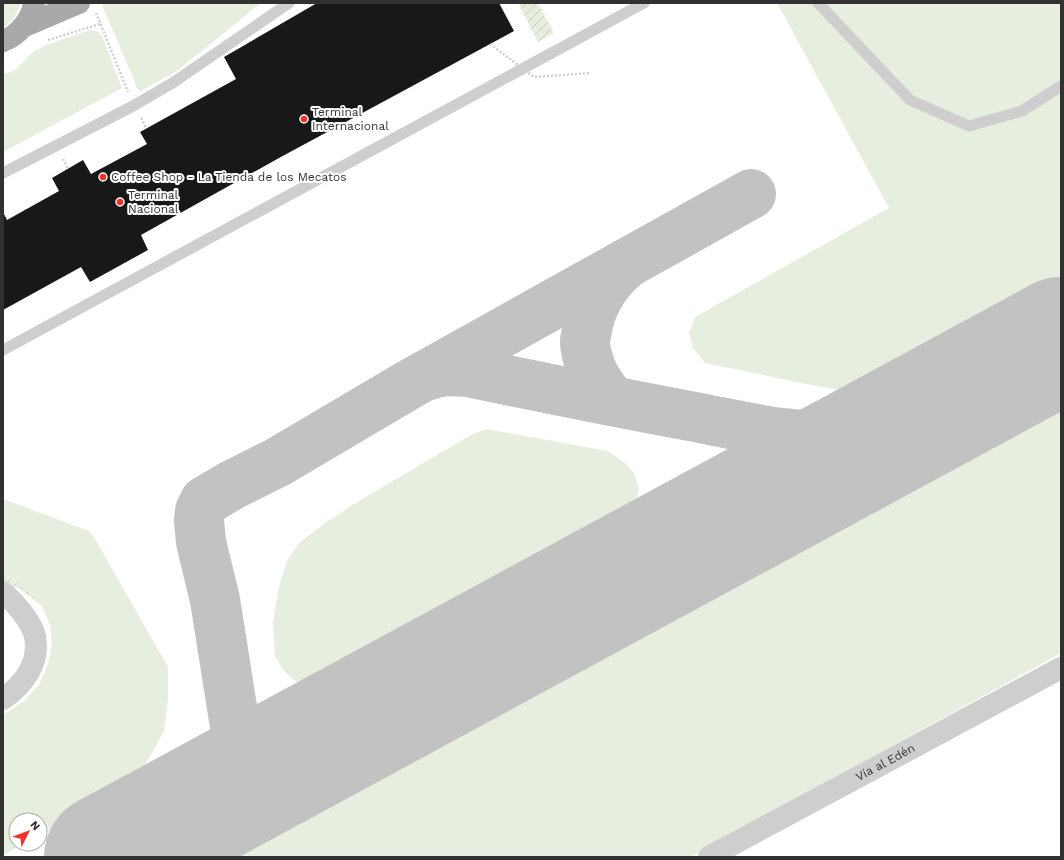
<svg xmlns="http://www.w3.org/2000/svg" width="1064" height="860" viewBox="0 0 1064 860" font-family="'Work Sans',sans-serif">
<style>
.green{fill:#e6efdf}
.garden{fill:url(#garden-furrows)}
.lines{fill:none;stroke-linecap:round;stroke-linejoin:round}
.taxiway{stroke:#c2c2c2;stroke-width:50}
.runway{stroke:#c2c2c2;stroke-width:126}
.building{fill:#181818}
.path{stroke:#cecece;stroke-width:2.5;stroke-dasharray:2 2;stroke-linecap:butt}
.lane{stroke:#cecece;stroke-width:11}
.street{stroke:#cecece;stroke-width:22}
.primary{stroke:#a9a9a9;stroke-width:22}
.path-bridge{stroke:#cecece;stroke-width:2.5;stroke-dasharray:2 2;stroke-linecap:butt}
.poi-dot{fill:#f1302a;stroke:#fff;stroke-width:1.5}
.labels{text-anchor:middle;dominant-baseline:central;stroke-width:4;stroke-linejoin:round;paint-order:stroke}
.poi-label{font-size:12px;fill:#313131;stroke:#fff;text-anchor:start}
.street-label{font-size:12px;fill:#313131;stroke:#fff}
</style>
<defs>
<pattern id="garden-furrows" width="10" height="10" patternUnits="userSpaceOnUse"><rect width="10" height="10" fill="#e6efdf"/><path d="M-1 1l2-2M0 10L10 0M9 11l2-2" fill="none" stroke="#c6cdc0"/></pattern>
</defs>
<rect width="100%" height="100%" fill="#fff"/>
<path class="green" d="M 3,3 L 21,3 L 14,18 L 3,28 Z
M 106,3 L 261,3 L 177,71 L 139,92 L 102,5 Z
M 777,3 L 1061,3 L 1061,295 L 912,377 L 852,392 L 806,384 L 705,363 L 693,348 L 689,333 L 695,317 L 889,208 Z
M 90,30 L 99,32 L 102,36 L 122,88 L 3,152 L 3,74 L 14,71 L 34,51 L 46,45 Z
M 1061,406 L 1061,653 L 690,857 L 228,857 Z
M 487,429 L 608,451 L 624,462 L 634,473 L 639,489 L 634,508 L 628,518 L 618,532 L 344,684 L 329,687 L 312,687 L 294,680 L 284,671 L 275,656 L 273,622 L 279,586 L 287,561 L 300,542 L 324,524 L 359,501 L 471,435 Z
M 3,499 L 91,532 L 168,667 L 168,700 L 164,731 L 144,767 L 116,794 L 40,835 L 40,820 L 16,820 L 16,844 L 24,844 L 3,855 L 3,715 L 23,702 L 39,685 L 48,664 L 52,644 L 50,625 L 42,606 L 13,579 L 3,575 Z"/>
<path class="garden" d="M 518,3 L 538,3 L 554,33 L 538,42 Z
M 3,575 C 21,583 30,592 42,606 L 20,589 L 3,583 Z"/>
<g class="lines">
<path class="taxiway" d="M 426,376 C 441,370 452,371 468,372 C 544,388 619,403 695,417 C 742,426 793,440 842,433 C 878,428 912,414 946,402
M 612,401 C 603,390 593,377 589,362 C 587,356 585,347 585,341 C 585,337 587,333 587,329 C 592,304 605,282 624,266
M 787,434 L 793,452 L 793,466 L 788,488
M 237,739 C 250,762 253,764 280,763
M 211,801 L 227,774 L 234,758 L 237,739 L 215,600 L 201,542 L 199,521 L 200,511 L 205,501 L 232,485 L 278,462 L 410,384 L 751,194"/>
<path class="runway" d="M 107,857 L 1061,340"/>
</g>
<path class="building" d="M 317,3 L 499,3 L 514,31 L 279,158 L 141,235 L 148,250 L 90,282 L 81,267 L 3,310 L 3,212 L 7,220 L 59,191 L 52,178 L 83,160 L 91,174 L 147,144 L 140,132 L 236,79 L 224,57 Z"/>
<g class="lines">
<path class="path" d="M 96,13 L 128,92
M 48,40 L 100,24
M 141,118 L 146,128
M 63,159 L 68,169"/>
<path class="lane" d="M 818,3 L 910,100 L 969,126 L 1022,111 L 1061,86
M 3,173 L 135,105 L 174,82 L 289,3
M 3,350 L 644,3"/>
<g class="street">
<path d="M 3,592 C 15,603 25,614 32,628 C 33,631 35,634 35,637 C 40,663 24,684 3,699"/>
<path id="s1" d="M 709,857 L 1061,668"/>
</g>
<path class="primary" d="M 25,26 L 79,3
M 3,41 C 18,36 32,19 34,3"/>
<path class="path-bridge" d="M 490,44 L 534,77 L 591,73"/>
</g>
<g class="poi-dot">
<circle cx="304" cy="119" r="4"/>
<circle cx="103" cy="177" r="4"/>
<circle cx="120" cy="202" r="4"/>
</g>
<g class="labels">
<g class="poi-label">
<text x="312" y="112">Terminal<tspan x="312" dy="14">Internacional</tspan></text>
<text x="111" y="177">Coffee Shop - La Tienda de los Mecatos</text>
<text x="128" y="195">Terminal<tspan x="128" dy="14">Nacional</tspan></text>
</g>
<g class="street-label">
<text stroke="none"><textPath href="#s1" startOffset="200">Vía al Edén</textPath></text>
</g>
</g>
<rect width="1064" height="860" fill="none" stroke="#313131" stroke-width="8"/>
<g transform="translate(28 832) rotate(48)"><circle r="19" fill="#ffffff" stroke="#adadad"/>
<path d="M0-3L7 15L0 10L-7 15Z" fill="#f1302a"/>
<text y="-6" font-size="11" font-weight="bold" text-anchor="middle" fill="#313131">N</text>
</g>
</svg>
